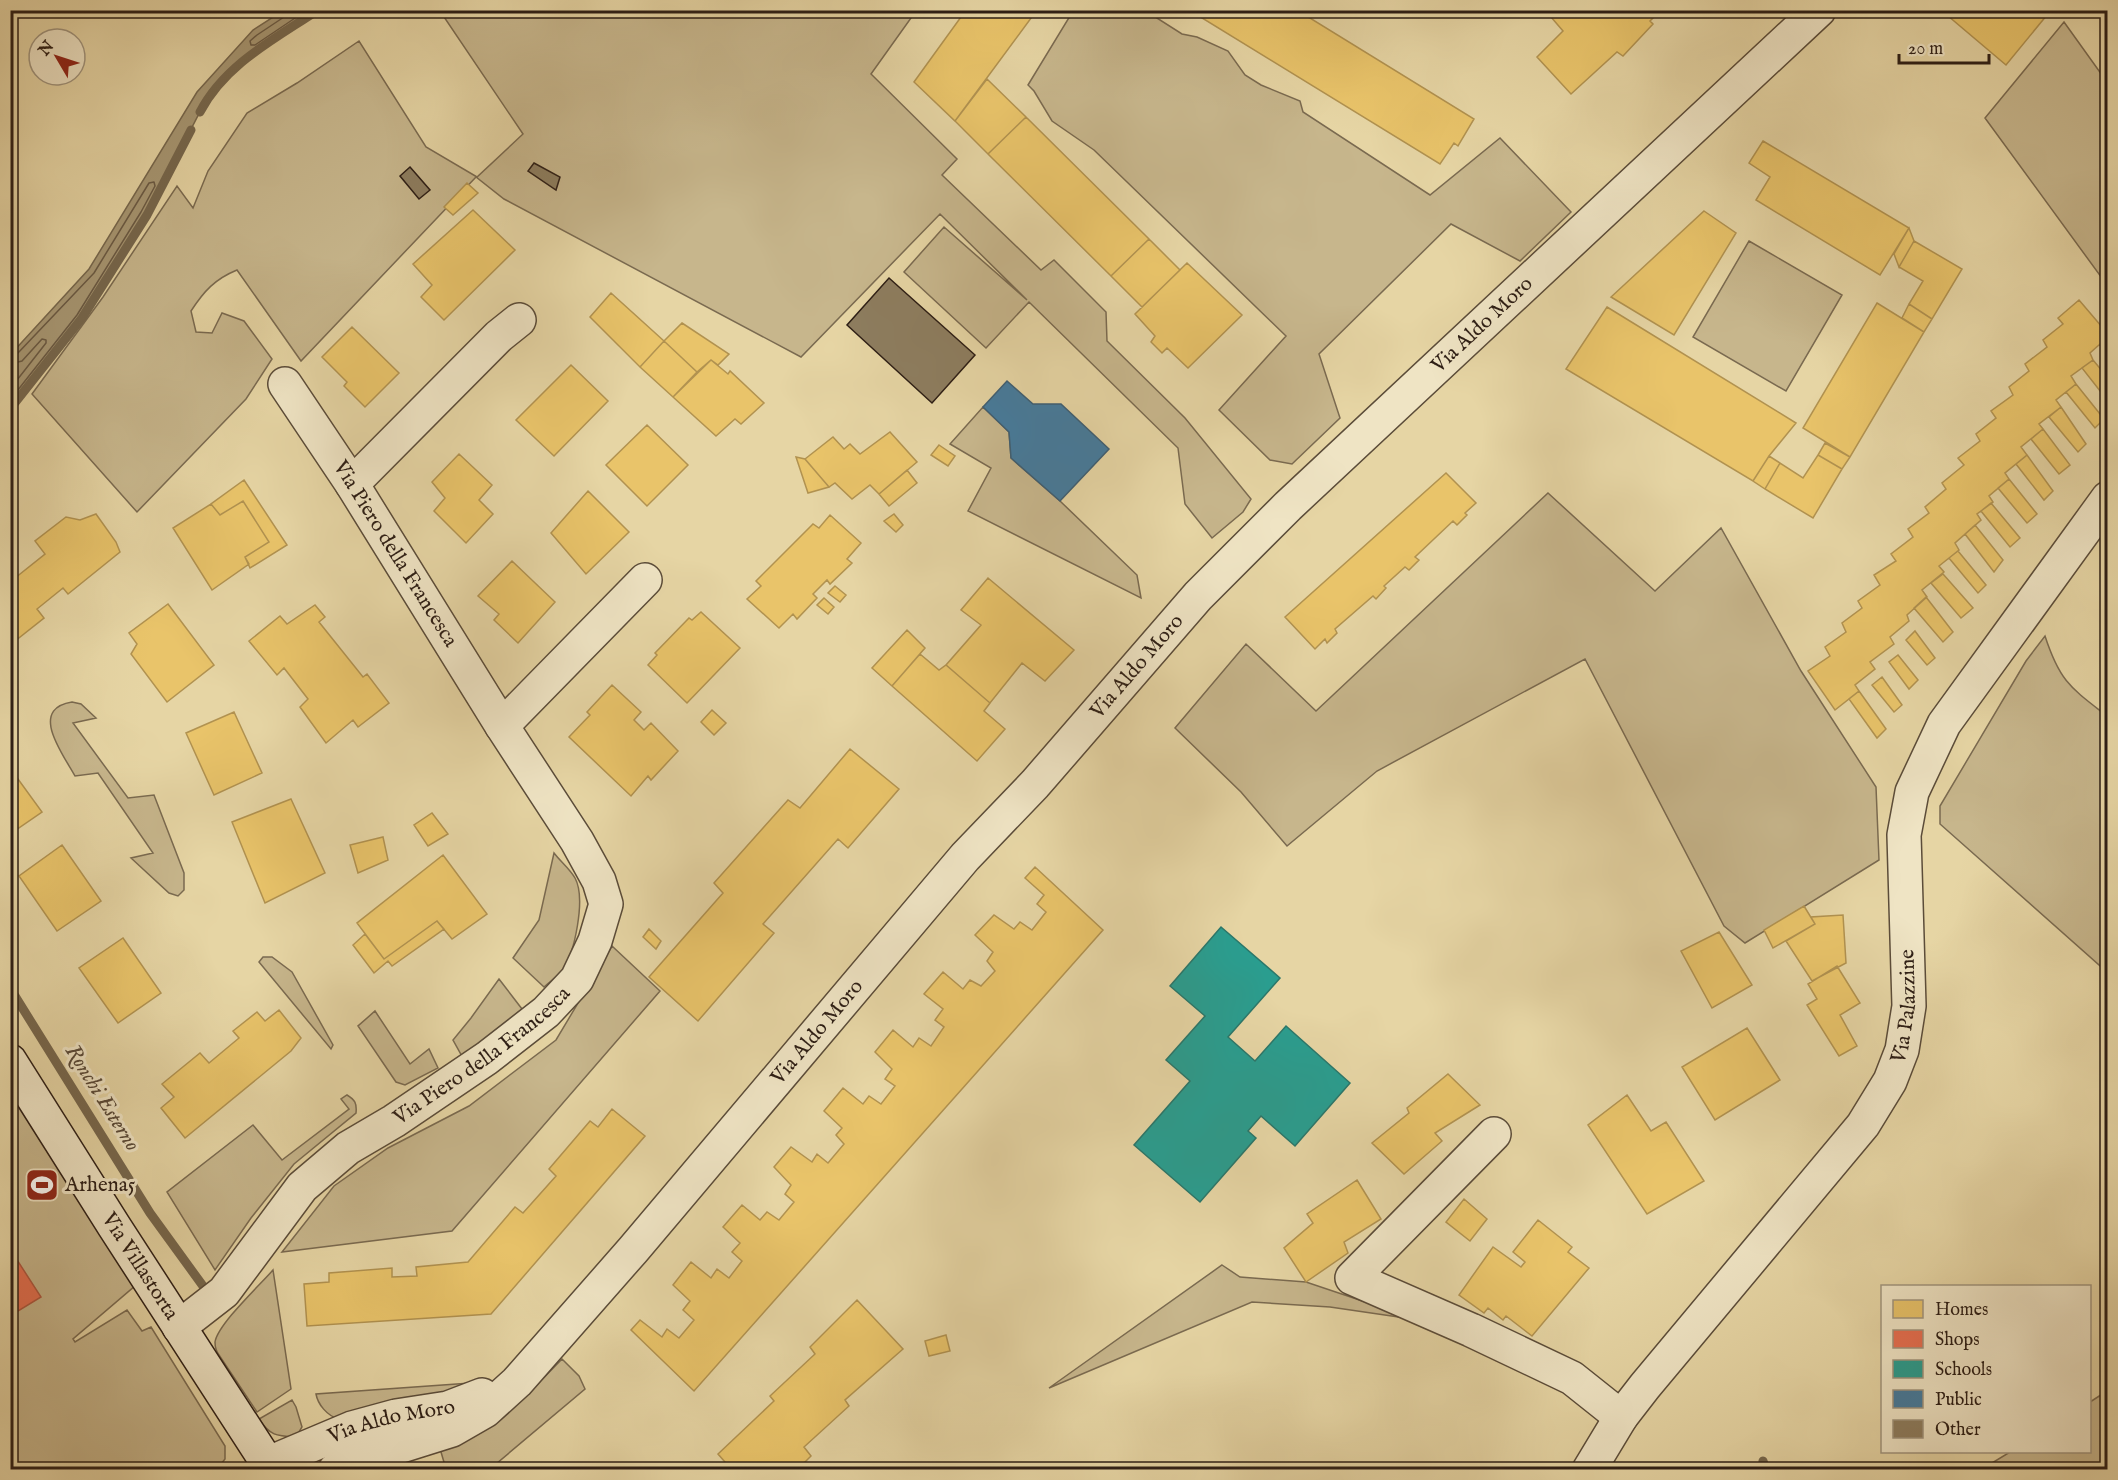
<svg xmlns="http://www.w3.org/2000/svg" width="2118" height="1480" viewBox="0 0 2118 1480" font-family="'IM FELL English',serif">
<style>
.green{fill:#c7b68c;stroke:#7a6a50;stroke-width:1.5}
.water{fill:#a79773;stroke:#76674d;stroke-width:1.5}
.homes{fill:#e9c46a;stroke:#b19250;stroke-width:1.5}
.shops{fill:#e76f51;stroke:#af573f;stroke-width:1.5}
.schools{fill:#2a9d8f;stroke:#2b776a;stroke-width:1.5}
.public{fill:#457b9d;stroke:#3e5f74;stroke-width:1.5}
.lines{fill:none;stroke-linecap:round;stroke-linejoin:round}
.shore{stroke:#6a5a44;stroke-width:1.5}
.stream{stroke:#76674d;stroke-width:9}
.building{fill:#8d7d5f;stroke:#2d1e15;stroke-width:1.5}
.street-casing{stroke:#5b4c39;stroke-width:36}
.secondary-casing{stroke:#2d1e15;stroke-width:36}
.street{stroke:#efe4c4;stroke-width:33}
.secondary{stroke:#efe4c4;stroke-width:33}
.labels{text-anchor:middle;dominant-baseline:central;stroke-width:6;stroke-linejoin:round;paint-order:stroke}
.street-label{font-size:21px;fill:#2d1e15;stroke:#efe4c4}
.poi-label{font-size:21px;fill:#2d1e15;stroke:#efe4c4;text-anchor:start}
.water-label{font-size:22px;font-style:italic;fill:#584836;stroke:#efe4c4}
</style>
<rect width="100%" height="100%" fill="#e6d5a4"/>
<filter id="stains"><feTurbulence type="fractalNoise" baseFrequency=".00333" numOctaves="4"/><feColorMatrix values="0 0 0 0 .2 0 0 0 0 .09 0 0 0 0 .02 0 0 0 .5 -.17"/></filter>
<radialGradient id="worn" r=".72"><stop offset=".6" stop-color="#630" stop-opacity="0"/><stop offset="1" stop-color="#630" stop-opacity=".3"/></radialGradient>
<path class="green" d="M 440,11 L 916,11 L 871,74 L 957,159 L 942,175 L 1041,270 L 1054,260 L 1106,312 L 1107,341 L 1185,418 L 1251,499 L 1243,512 L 1212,538 L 1185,504 L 1178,448 L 1029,302 L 986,348 L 904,272 L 944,227 L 1027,300 L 940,214 L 801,357 L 504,199 L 476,177 L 301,361 L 237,270 C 215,279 204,291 191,311 L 196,332 L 212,333 L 222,313 L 244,321 L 272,359 L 246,399 L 137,512 L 32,394 L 103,297 L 177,186 L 193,208 L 208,171 L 247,113 L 297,83 L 359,41 L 426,147 L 477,177 L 523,134 Z
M 1073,11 L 1146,11 L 1182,34 L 1197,37 L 1228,51 L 1245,75 L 1261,85 L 1300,101 L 1303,112 L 1430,195 L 1500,138 L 1571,212 L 1520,261 L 1451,224 L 1319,354 L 1340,418 L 1292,464 L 1270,460 L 1219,410 L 1286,336 L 1094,150 L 1052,121 L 1034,91 L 1028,85 Z
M 2064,22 L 2107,82 L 2107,285 L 1985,118 Z
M 1749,241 L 1842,295 L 1786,391 L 1693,337 Z
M 983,407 L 1009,432 L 1011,458 L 1060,501 L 1137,575 L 1141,598 L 968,511 L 991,468 L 950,444 Z
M 1548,493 L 1655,591 L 1721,528 L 1801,671 L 1876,787 L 1879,860 L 1745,943 L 1724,926 L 1585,659 L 1377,771 L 1287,846 L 1241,792 L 1175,728 L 1246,644 L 1316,711 Z
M 2045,636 C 2060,682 2071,688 2107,716 L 2107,972 L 1940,824 L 1940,806 L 2026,661 Z
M 72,702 L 81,704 L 96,718 L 73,723 L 128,798 L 154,795 L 184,873 L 184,890 L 178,896 L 169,893 L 131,858 L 153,853 L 98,773 L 75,776 C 63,754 28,709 72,702 Z
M 554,853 C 560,861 570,869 575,878 C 586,898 575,953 562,971 C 557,977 549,982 544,987 L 513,958 L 539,920 Z
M 612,946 L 660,991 L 452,1231 L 282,1252 L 334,1186 L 388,1148 L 469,1106 L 556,1040 Z
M 263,957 L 272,957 L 292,972 L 333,1045 L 331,1049 L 259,962 Z
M 499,979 L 522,1009 L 463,1058 L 453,1040 L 471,1018 Z
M 375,1011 L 410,1064 L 429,1049 L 438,1068 L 405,1085 L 396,1082 L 358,1026 Z
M 10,1086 L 136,1285 L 73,1339 L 75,1342 L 127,1310 L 142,1331 L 151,1327 L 225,1446 L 225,1459 L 217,1469 L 11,1469 Z
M 347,1095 C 355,1100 357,1103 356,1113 L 294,1164 L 251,1218 L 215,1270 L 167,1192 L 253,1125 L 282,1160 L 349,1109 L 341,1099 Z
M 1222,1265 L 1240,1277 L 1306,1282 L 1419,1320 L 1330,1307 L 1252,1302 L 1049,1388 Z
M 273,1270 L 291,1389 L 257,1412 L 219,1355 C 216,1351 215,1347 215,1342 C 218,1324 260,1285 273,1270 Z
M 562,1359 L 579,1376 L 585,1389 L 490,1469 L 446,1469 L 441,1452 L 447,1442 L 529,1393 Z
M 485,1382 L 338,1419 C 327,1415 318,1405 316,1394 Z
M 2107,1391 L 2107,1469 L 1982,1469 L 2010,1452 L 2090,1452 L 2090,1402 Z
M 292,1400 L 296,1407 L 302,1427 L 296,1437 C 277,1436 270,1436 259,1419 Z"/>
<path class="water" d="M 284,10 L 318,11 L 237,64 L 205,102 L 147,215 L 82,318 L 11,409 L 11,354 L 89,269 L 197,92 L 253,30 Z"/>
<path class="homes" d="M 966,10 L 1037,10 L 955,121 L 914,82 Z
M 1189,10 L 1297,10 L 1474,119 L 1458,146 L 1454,143 L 1440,164 Z
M 1545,10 L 1661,10 L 1650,21 L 1653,24 L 1623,56 L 1617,52 L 1571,94 L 1537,57 L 1563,31 Z
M 1941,10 L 2042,10 L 2047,15 L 2006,65 Z
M 987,79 L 1026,117 L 988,154 L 955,121 Z
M 1026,117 L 1149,239 L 1111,276 L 988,154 Z
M 1763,141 L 1909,228 L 1880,275 L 1756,200 L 1770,177 L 1749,163 Z
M 467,183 L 478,193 L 453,215 L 444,207 Z
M 473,210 L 515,250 L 444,320 L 421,297 L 432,285 L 413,264 Z
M 1704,211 L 1736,233 L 1674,335 L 1611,297 Z
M 1909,228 L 1914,241 L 1899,267 L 1894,254 Z
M 1149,239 L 1180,270 L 1142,307 L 1111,276 Z
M 1914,241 L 1962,269 L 1932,319 L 1909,304 L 1923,281 L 1899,267 Z
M 1187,263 L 1242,315 L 1188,368 L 1167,348 L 1162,353 L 1151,342 L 1155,336 L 1135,314 Z
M 611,293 L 664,341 L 640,367 L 590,317 Z
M 2079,300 L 2108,334 L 2108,337 L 2090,353 L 2093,360 L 2071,376 L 2076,384 L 2056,400 L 2061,407 L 2039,424 L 2043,429 L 2021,447 L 2027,455 L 2005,473 L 2009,479 L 1989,496 L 1993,502 L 1977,514 L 1981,520 L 1955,543 L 1959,550 L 1939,566 L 1944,572 L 1922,590 L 1927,597 L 1907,615 L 1909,621 L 1890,637 L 1894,644 L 1870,662 L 1875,669 L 1855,685 L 1859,691 L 1835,710 L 1808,671 L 1830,656 L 1825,647 L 1846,632 L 1842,623 L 1862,608 L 1858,601 L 1880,585 L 1874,575 L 1896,561 L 1891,554 L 1913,537 L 1908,529 L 1929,513 L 1925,507 L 1946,489 L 1942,483 L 1964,465 L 1958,458 L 1980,441 L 1976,434 L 1996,418 L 1991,411 L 2013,395 L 2009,387 L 2029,371 L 2025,364 L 2047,347 L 2043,340 L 2063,324 L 2058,318 Z
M 1877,303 L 1924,332 L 1850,457 L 1803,428 Z
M 1909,304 L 1932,319 L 1924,332 L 1902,318 Z
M 1607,307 L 1796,423 L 1769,456 L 1753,481 L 1566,369 Z
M 682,323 L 729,354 L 718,365 L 711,360 L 697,372 L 664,341 Z
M 352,327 L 399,373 L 365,407 L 344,386 L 347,382 L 322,357 Z
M 2108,337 L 2108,354 L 2100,344 Z
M 664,341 L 697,372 L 673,397 L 640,367 Z
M 711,360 L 728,374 L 730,371 L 764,403 L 741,424 L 735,419 L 716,436 L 673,397 Z
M 2093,360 L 2108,378 L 2108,401 L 2082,368 Z
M 571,365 L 608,401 L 554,456 L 516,420 Z
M 2076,384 L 2104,419 L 2095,428 L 2066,392 Z
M 2061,407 L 2086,444 L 2078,452 L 2049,417 Z
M 647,425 L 688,465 L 647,506 L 606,465 Z
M 2043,429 L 2070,465 L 2059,474 L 2031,439 Z
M 890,432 L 917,462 L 879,494 L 870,485 L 852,499 L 835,483 L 829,487 L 805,459 L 833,437 L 844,449 L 850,444 L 860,454 Z
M 1825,443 L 1850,457 L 1842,469 L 1818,455 Z
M 939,445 L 955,456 L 948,466 L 931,455 Z
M 459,454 L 492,485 L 479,500 L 493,514 L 466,543 L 434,511 L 445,498 L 432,482 Z
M 1818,455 L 1842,469 L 1813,518 L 1765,489 L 1780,463 L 1803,478 Z
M 2027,455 L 2053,491 L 2044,500 L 2016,464 Z
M 1769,456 L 1780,463 L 1765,489 L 1753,481 Z
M 796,457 L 805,459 L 829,487 L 808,493 Z
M 907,470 L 917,483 L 889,506 L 879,494 Z
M 1446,473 L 1476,503 L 1465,513 L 1467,515 L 1457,525 L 1453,521 L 1415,557 L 1419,560 L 1409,570 L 1405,567 L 1384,586 L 1386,588 L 1376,599 L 1373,596 L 1335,629 L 1337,633 L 1327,643 L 1325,639 L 1315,649 L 1285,617 Z
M 2009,479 L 2037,514 L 2027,523 L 1998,488 Z
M 244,480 L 287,545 L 250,568 L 245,557 L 269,542 L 243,501 L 220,515 L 211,504 Z
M 588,491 L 629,532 L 586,574 L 551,533 Z
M 243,501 L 269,542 L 245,557 L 249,564 L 212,590 L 173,528 L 211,504 L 220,515 Z
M 1991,503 L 2020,538 L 2010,547 L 1981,511 Z
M 96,514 L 116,542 L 120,552 L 68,594 L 63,588 L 37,609 L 44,618 L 10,645 L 10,582 L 45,554 L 35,541 L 66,517 L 80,520 Z
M 894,514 L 903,525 L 896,532 L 884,521 Z
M 830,515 L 861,543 L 847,559 L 852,563 L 830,584 L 827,580 L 813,594 L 817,598 L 797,619 L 793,614 L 779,628 L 747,599 L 761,586 L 756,581 L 813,524 L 819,528 Z
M 1975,525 L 2003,560 L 1994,572 L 1965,534 Z
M 1958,551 L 1986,585 L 1978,593 L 1949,558 Z
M 512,561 L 555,602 L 518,643 L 494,620 L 499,614 L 478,596 Z
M 1943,574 L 1973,608 L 1961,618 L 1931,583 Z
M 988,578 L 1074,650 L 1045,681 L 1022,663 L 990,703 L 946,665 L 981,625 L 961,610 Z
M 835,586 L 846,595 L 840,602 L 828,593 Z
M 1926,597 L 1953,632 L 1943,642 L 1914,608 Z
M 824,598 L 834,607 L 828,614 L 817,605 Z
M 168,604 L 214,665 L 167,702 L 131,654 L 137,644 L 129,633 Z
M 315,605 L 325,617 L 319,622 L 363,677 L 367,674 L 389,703 L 358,727 L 353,720 L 326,743 L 300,707 L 308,699 L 284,668 L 277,675 L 249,641 L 280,616 L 287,624 Z
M 701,612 L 740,648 L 687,703 L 648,665 L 657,655 L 655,653 L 689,618 L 692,620 Z
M 907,630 L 925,648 L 892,686 L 872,668 Z
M 1915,631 L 1935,658 L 1927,665 L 1906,640 Z
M 920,654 L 939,670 L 946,665 L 990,703 L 984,711 L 1005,729 L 977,761 L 892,686 Z
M 1898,655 L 1918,680 L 1909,689 L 1889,662 Z
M 1882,677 L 1902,705 L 1894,712 L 1872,685 Z
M 612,685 L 641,712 L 634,720 L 644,730 L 651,723 L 678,751 L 651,780 L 648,776 L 631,796 L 569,737 L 590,715 L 587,712 Z
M 1859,691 L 1886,729 L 1877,738 L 1849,699 Z
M 712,710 L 726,723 L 714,735 L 701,722 Z
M 234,712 L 262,773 L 214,795 L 186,733 Z
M 850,749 L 899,789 L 848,848 L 838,839 L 763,924 L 774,933 L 698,1021 L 649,977 L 723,893 L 714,883 L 788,800 L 800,808 Z
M 10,768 L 42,812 L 10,834 Z
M 291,799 L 325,873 L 265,903 L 232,822 Z
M 432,813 L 448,834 L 428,846 L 414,825 Z
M 383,837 L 388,860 L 358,873 L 350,845 Z
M 62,845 L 101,901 L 57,931 L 19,876 Z
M 443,855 L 487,914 L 452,939 L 437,921 L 384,959 L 357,923 Z
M 1035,867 L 1103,930 L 694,1391 L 631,1330 L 640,1320 L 662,1337 L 667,1329 L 679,1338 L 694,1320 L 683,1310 L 690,1301 L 673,1285 L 691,1262 L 711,1278 L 717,1269 L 729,1278 L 742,1261 L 732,1252 L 740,1243 L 723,1227 L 742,1205 L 760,1220 L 767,1212 L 779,1220 L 794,1202 L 785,1194 L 791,1185 L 774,1167 L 791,1147 L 812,1162 L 817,1154 L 828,1163 L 844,1144 L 836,1135 L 842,1128 L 824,1111 L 843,1088 L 863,1104 L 869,1096 L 881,1104 L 895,1086 L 885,1079 L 892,1069 L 875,1052 L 893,1030 L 913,1047 L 919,1038 L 931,1046 L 944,1027 L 935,1020 L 943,1009 L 924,994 L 943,972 L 963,989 L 970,980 L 981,986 L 995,971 L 987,961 L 993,952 L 975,935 L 994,915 L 1014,929 L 1020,922 L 1032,930 L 1046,912 L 1037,904 L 1044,895 L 1025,878 Z
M 1804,906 L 1815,924 L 1773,948 L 1764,930 Z
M 1843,915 L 1846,963 L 1812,981 L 1786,941 L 1815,924 L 1811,917 Z
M 437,921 L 444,929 L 392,966 L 388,961 L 374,973 L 353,945 L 365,934 L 384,959 Z
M 649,929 L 661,941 L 656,949 L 643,937 Z
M 1719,932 L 1752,985 L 1712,1008 L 1681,951 Z
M 123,938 L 161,993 L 118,1023 L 79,968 Z
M 1837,966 L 1860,1003 L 1840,1015 L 1857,1046 L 1839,1056 L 1807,1005 L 1817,999 L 1808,984 Z
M 279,1010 L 301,1038 L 291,1051 L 185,1138 L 161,1108 L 174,1097 L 162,1084 L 200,1053 L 209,1063 L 239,1038 L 233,1031 L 257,1012 L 265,1021 Z
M 1747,1028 L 1780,1080 L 1715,1120 L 1682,1067 Z
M 1448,1074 L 1480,1105 L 1435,1133 L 1442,1141 L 1404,1174 L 1372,1143 L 1409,1113 L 1407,1108 Z
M 1627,1095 L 1651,1131 L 1666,1122 L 1704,1181 L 1647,1214 L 1588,1125 Z
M 612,1109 L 645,1136 L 491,1314 L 307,1326 L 304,1284 L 329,1282 L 329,1273 L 392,1268 L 392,1277 L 417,1276 L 416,1267 L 468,1262 L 515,1207 L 523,1213 L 556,1176 L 549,1169 L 590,1121 L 598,1127 Z
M 1357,1180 L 1381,1219 L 1344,1242 L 1348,1253 L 1306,1282 L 1284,1248 L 1313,1223 L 1307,1214 Z
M 1464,1199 L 1487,1219 L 1470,1241 L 1446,1222 Z
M 1538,1220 L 1572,1247 L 1568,1252 L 1589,1268 L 1532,1336 L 1506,1316 L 1503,1320 L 1488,1308 L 1484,1313 L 1459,1295 L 1493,1247 L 1521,1267 L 1525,1262 L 1513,1252 Z
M 857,1300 L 903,1349 L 845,1400 L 849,1406 L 804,1447 L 811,1456 L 797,1470 L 732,1470 L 718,1454 L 774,1401 L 770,1396 L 815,1354 L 810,1347 Z
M 946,1335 L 950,1351 L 929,1356 L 925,1341 Z"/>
<path class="shops" d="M 10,1249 L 41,1297 L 10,1316 Z"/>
<path class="schools" d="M 1221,927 L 1280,978 L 1228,1037 L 1255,1061 L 1286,1026 L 1350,1083 L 1295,1146 L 1261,1116 L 1248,1131 L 1256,1138 L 1200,1202 L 1134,1145 L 1190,1081 L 1166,1060 L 1205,1016 L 1170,986 Z"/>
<path class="public" d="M 1007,381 L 1033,404 L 1061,404 L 1109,449 L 1060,501 L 1011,458 L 1009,432 L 983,407 Z"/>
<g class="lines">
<path class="shore" d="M 286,10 L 284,17 L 257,35 L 250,41 L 251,45 L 255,45 L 307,10
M 10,357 L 17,354 L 94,273 L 149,183 L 154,182 L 155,186 L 141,212 L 77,315 L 10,400
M 10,364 L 22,361 L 42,339 L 46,340 L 46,343 L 10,389"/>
<path class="stream" d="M 200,112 C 225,64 275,39 318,10
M 10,409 L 82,318 L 147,215 L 191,130
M 10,988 L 150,1213 L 203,1286
M 1763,1461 L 1766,1470"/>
</g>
<path class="building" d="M 534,163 L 560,177 L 556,190 L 528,171 Z
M 410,167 L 430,190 L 419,199 L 400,176 Z
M 889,278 L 975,355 L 932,403 L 847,325 Z"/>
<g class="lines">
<defs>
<g id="street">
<path d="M 352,484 L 499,336 L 519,320"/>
<path d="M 502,726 L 645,580"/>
<path d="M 1494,1134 L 1352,1278 L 1471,1330 L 1572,1378 L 1621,1417"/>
<path id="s1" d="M 179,1327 L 224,1292 L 302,1187 L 348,1148 L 394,1121 L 487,1058 L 546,1012 L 577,979 L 595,941 L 606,904 L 599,881 L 577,841 L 502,726 L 352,484 L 285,384"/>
<path id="s2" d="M 269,1463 L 352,1428 L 396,1416 L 448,1408 L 482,1395"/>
<path id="s3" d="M 335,1470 L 363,1458 L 452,1430 L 485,1411 L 517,1382 L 633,1250 L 965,857 L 1035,784 L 1198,596 L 1288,506 L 1819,10"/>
<path id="s4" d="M 1589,1470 L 1621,1417 L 1645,1386 L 1863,1125 L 1890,1081 L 1902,1050 L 1909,1006 L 1904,835 L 1912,792 L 1944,724 L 2108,498"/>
</g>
<g id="secondary">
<path id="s5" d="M 10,1061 L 114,1226 L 272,1470"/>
</g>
</defs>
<use href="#street" class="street-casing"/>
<use href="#secondary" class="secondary-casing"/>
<use href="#street" class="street"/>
<use href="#secondary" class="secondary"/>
</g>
<defs>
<symbol id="stadium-square" viewBox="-11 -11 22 22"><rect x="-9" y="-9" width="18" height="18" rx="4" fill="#8f2418" stroke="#efe4c4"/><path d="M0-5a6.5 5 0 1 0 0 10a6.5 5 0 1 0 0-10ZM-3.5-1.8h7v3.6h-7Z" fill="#fff"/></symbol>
</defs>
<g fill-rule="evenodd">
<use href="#stadium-square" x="23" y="1166" width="38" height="38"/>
</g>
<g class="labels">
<g class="street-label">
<text stroke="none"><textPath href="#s3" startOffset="1638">Via Aldo Moro</textPath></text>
<text transform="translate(395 554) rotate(58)">Via Piero della Francesca</text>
<text stroke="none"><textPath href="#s3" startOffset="1152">Via Aldo Moro</textPath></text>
<text stroke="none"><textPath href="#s4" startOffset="570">Via Palazzine</textPath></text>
<text stroke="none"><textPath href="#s3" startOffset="666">Via Aldo Moro</textPath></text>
<text stroke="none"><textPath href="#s1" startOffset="411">Via Piero della Francesca</textPath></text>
<text stroke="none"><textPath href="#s5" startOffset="243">Via Villastorta</textPath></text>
<text stroke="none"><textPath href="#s2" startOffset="130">Via Aldo Moro</textPath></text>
</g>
<g class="poi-label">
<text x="65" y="1185">Arhena5</text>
</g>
<g class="water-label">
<text transform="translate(102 1098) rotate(58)">Ronchi Esterno</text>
</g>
</g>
<rect width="2118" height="1480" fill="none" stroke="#e6d5a4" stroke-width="36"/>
<rect x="12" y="12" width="2094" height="1456" fill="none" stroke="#2d1e15" stroke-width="3"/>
<rect x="18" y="18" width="2082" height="1444" fill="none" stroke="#2d1e15" stroke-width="1.5"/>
<rect x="1881" y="1285" width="210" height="168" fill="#efe4c4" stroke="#a1957e" stroke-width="1.5"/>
<rect x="1893" y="1300" width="30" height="18" fill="#e9c46a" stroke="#a1957e" stroke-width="1.5"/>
<text x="1935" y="1315" font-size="18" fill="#2d1e15">Homes</text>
<rect x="1893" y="1330" width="30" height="18" fill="#e76f51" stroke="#a1957e" stroke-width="1.5"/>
<text x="1935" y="1345" font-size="18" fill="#2d1e15">Shops</text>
<rect x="1893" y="1360" width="30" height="18" fill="#2a9d8f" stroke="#a1957e" stroke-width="1.5"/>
<text x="1935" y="1375" font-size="18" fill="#2d1e15">Schools</text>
<rect x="1893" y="1390" width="30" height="18" fill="#457b9d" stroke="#a1957e" stroke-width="1.5"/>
<text x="1935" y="1405" font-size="18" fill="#2d1e15">Public</text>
<rect x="1893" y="1420" width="30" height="18" fill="#8d7d5f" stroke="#a1957e" stroke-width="1.5"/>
<text x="1935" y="1435" font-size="18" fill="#2d1e15">Other</text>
<g transform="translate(57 57) rotate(309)"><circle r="28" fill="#efe4c4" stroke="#a1957e" stroke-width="1.5"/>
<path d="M0-4.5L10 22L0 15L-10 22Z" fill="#8f2418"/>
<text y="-9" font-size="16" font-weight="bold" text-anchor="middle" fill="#2d1e15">N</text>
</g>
<path d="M1899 54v9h90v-9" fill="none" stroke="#2d1e15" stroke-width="3"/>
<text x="1908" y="54" font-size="18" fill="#2d1e15" stroke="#efe4c4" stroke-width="4.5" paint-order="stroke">20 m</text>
<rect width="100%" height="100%" filter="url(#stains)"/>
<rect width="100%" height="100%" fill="url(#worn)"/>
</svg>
